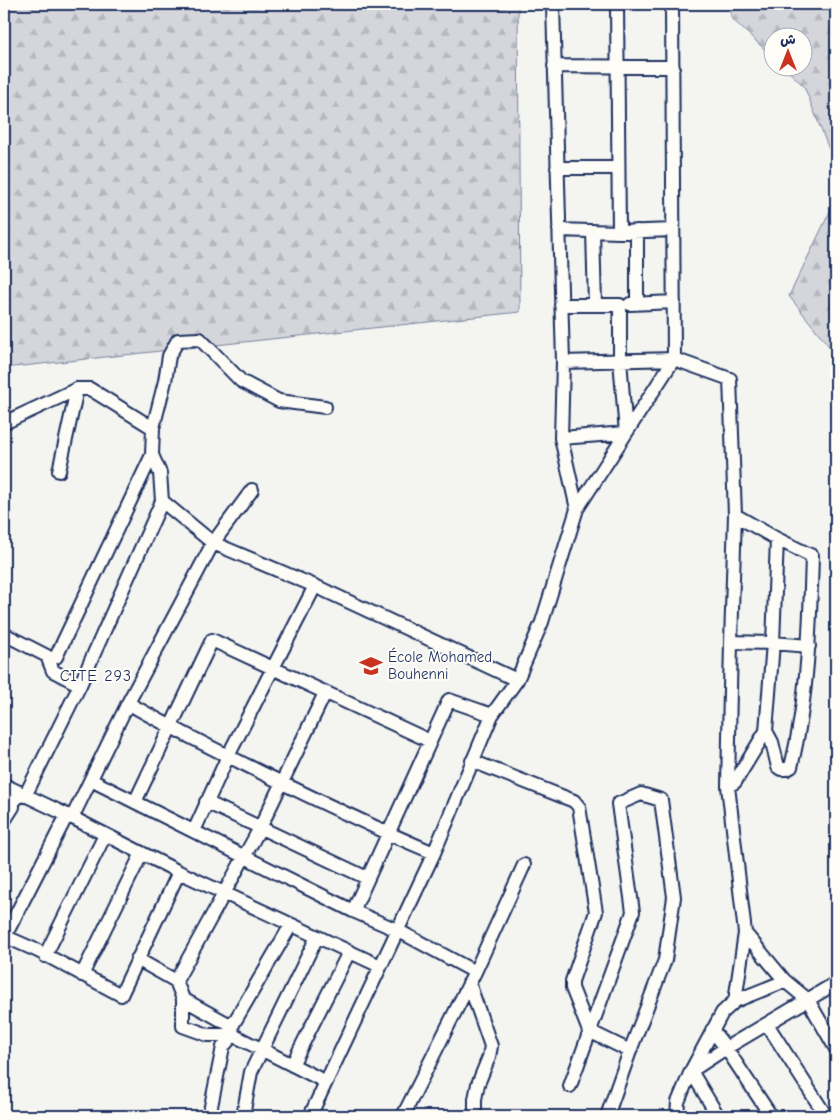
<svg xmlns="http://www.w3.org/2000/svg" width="840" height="1120" viewBox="0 0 840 1120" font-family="'Comic Neue','Playpen Sans Arabic',sans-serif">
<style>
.forest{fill:url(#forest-firs);stroke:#78829c}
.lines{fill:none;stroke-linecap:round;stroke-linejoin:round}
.minor-casing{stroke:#1b2f5e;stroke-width:16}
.minor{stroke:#fdfcf7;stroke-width:12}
.labels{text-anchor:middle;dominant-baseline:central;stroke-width:4;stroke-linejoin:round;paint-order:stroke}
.poi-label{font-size:15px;fill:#1b2f5e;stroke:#fdfcf7;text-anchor:start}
.neighbourhood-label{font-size:16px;letter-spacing:1px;fill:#1b2f5e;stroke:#fdfcf7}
</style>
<defs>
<pattern id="forest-firs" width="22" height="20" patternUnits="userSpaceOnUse" patternTransform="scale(1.25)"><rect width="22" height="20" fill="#d4d6db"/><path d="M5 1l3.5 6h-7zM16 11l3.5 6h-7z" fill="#b5b8be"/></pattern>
</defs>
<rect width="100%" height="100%" fill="#f4f4f1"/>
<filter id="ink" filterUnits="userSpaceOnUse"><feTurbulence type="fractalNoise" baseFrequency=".02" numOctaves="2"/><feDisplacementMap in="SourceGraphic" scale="10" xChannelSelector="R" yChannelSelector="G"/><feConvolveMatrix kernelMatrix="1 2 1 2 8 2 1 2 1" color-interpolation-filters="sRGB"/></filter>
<g filter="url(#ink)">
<path class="forest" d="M 4,4 L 518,4 L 520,312 L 4,368 Z
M 731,4 L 836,4 L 836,167 L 804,86 L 785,68 L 802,68 L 802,38 L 772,38 L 772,56 L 731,18 Z
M 836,199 L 836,355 L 789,296 Z"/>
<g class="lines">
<defs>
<path id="minor" d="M 553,4 L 563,362 L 561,438 L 577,509
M 617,4 L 619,232
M 554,66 L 673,67
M 557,168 L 618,168
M 559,230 L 619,232 L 673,230
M 593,231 L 595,305
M 630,304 L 674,302
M 637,304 L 637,231
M 561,305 L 620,305 L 620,360 L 626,433 L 561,438
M 563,362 L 674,359 L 730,379 L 735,515 L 731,642
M 4,423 L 77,389 L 90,389 L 153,428 L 152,455 L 160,473 L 162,501 L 213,543 L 315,586 L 517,680
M 153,428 L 165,381 L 169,356 L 178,340 L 200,339 L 241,381 L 279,401 L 325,407
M 59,471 L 77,389
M 735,515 L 777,539 L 812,556 C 810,626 808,698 791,767 L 787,769 L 781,769 L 778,767 L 772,742 L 766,731
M 777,539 L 773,643 L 766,731 L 735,782 L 728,786 L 745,933 L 785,981
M 4,634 L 47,656 L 53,671 L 80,685
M 56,657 L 152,455
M 128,703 C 167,726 206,745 246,765 C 308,796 370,826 434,853
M 472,761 L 574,801 L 579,807 L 596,912 L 572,981 L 572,988 L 589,1031 L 630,1051
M 91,780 L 353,911 L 397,930 L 475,972
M 4,785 L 67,815 L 179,872 L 380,966
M 728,786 L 731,642 L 773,643 L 809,646
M 25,796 L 80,685 L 162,501
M 135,802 L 212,640 L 430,741
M 206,802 L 367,878
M 72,818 L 128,703 L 213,543 L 252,490
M 4,821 L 13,807 L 13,802 L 21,794
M 194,831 L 228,756 L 315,586
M 353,911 L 449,700 L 492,715
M 291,925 L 232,1026 L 233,1035 L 326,1082
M 4,936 L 38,951 L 121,995 L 179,872
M 5,936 L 67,815
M 45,956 L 105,835
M 137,959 L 176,981
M 82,975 L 142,853
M 469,983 L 491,1046 L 489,1057 L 478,1084 L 475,1099 L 475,1116
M 183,999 L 183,1026 L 208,1035 L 233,1035
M 735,1001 L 745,933
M 767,1024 L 826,1116
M 232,1026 L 183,999 L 176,981 L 260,828 L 325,693
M 712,1030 L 726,1048 L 771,1116
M 292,1065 L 349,952
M 570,1086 L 633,912 L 618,804 L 641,794 L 661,800 L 674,897 L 665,960 L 630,1051 L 607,1116
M 209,1116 L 223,1047 L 233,1035
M 243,1116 L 251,1072 L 317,937
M 310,1116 L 434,853 L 492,715 L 517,680 L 542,622 L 577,509 L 674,359 L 672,4
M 403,1116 L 475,972 L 524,865
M 677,1116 L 678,1102 L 691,1071 L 726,1048 L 836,983
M 718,1116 L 691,1071 L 722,1013 L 735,1001 L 785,981 L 808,1000 L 836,1049"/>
</defs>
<use href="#minor" class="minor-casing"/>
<use href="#minor" class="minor"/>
</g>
</g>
<defs>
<symbol id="school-bare" viewBox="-9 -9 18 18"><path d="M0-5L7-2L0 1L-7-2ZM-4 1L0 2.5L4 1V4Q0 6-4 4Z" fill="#c8321e" stroke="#fdfcf7" stroke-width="2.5" paint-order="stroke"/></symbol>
</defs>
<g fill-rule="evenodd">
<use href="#school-bare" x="355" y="650" width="32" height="32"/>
</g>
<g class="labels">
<g class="poi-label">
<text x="388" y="657">École Mohamed<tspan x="388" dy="17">Bouhenni</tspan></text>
</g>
<g class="neighbourhood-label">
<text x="96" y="676">CITE 293</text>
</g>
</g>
<rect width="840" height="1120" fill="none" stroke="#fdfcf7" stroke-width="20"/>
<rect x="10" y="10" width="820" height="1100" fill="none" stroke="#1b2f5e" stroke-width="2" filter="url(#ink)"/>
<g transform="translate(788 52)"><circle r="24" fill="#fdfcf7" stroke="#a3aaba"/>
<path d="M0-4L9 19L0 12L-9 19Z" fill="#c8321e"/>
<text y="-8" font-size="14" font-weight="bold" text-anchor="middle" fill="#1b2f5e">ش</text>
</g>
</svg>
